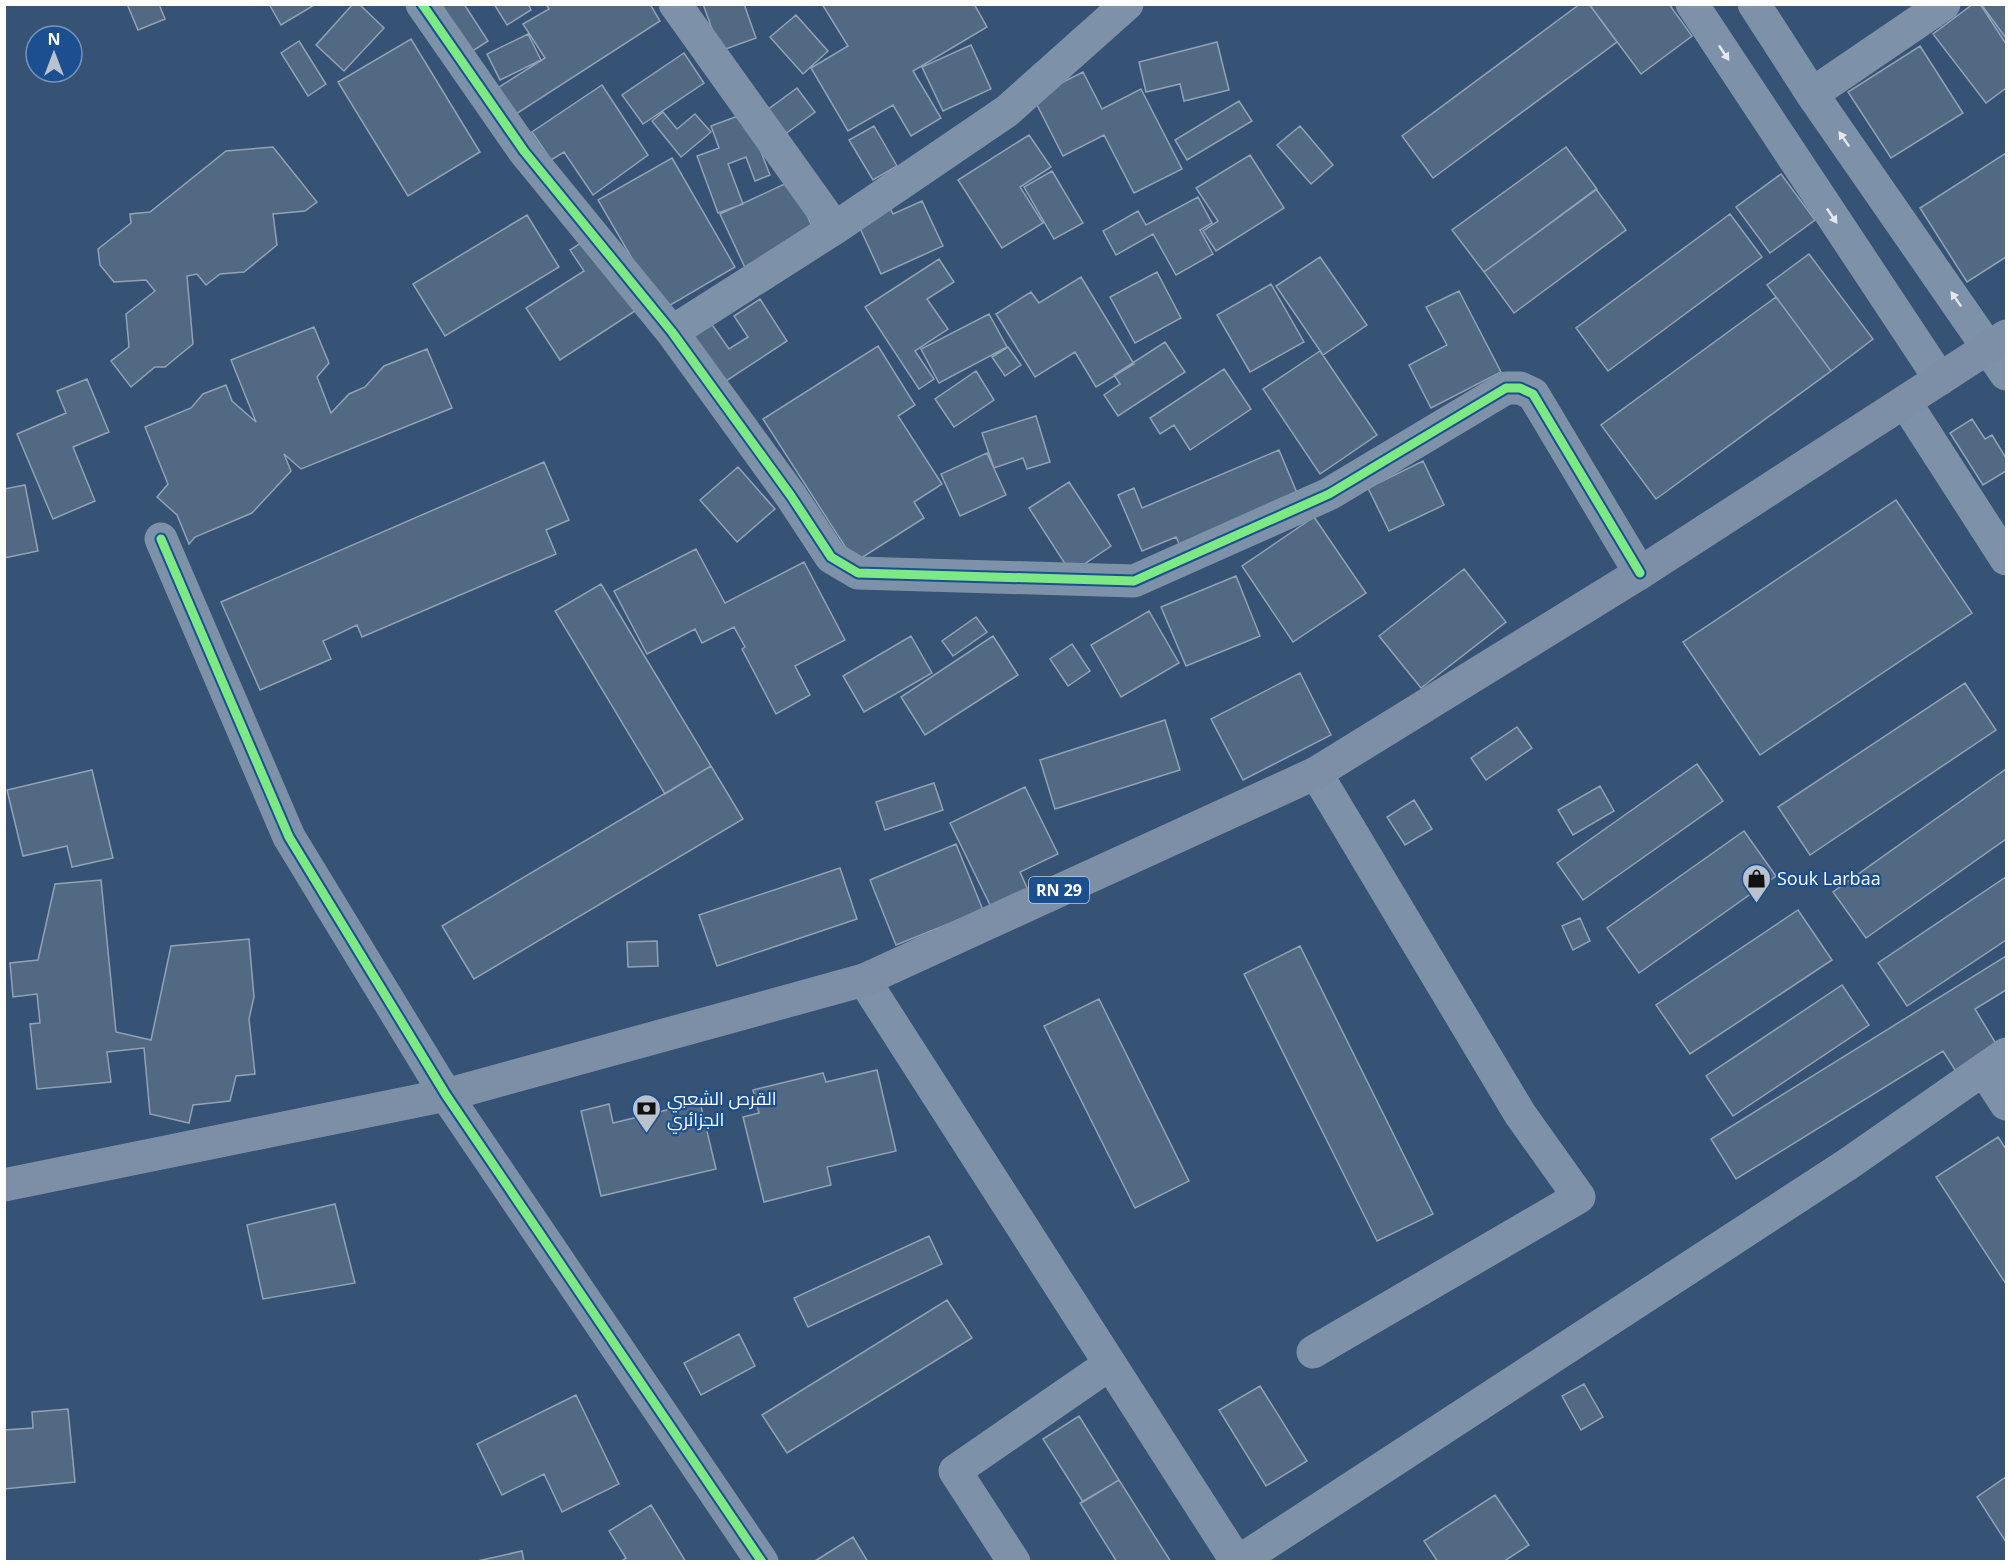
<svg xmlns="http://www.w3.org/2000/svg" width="2011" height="1566" viewBox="0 0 2011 1566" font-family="'Open Sans',Cairo,sans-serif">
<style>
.building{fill:#526984;stroke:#92a2b6;stroke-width:1.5}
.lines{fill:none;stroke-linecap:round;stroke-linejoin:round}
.minor{stroke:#7d92a8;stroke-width:33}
.major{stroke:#7d8ea7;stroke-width:33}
.cycleway-casing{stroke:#1b4f8f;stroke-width:13}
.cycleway{stroke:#7ce984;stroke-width:9}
.oneway{fill:#e5e9ee}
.labels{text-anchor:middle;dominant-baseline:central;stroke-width:4.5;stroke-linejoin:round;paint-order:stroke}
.shield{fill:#1b4f8f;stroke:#bbcadd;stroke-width:1.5}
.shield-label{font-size:16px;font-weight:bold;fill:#fff}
.poi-label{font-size:18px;fill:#fff;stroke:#1b4f8f;text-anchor:start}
</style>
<rect width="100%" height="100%" fill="#365274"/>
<path class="building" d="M 127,4 L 159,4 L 165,19 L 138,30 Z
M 269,4 L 316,4 L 281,25 Z
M 353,4 L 359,4 L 384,28 L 344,71 L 316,45 Z
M 432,4 L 464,4 L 488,41 L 465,56 Z
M 494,4 L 528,4 L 531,10 L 507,25 Z
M 546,4 L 650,4 L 660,21 L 513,116 L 496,89 L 545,58 L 523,24 L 549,9 Z
M 703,4 L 744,4 L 756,38 L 720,51 Z
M 822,4 L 974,4 L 987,27 L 913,71 L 941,118 L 911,136 L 893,105 L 848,131 L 811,68 L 848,46 Z
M 1580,4 L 1589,4 L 1617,42 L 1433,178 L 1402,136 Z
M 1589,4 L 1669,4 L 1692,36 L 1641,74 Z
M 1973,4 L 1981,4 L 2006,38 L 2006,88 L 1986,103 L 1933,34 Z
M 1980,4 L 2006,4 L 2006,44 Z
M 796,15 L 828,51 L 803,74 L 770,37 Z
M 528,34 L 541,60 L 500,80 L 487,54 Z
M 411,39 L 480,152 L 408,196 L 338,82 Z
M 299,41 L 326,84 L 308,96 L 281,53 Z
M 1217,42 L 1229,90 L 1184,101 L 1180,84 L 1146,92 L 1139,62 Z
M 971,45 L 991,89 L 943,111 L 922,67 Z
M 1920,46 L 1963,113 L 1891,158 L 1848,92 Z
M 684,53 L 704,83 L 643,124 L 622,95 Z
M 1083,72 L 1102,109 L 1141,89 L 1182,169 L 1134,193 L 1104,135 L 1063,156 L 1033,97 Z
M 602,85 L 648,155 L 593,195 L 564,152 L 551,160 L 532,132 Z
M 797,88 L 815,112 L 777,140 L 759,116 Z
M 1239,101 L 1252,121 L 1187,160 L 1175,140 Z
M 663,112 L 677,129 L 695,114 L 711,132 L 681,157 L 652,121 Z
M 746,113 L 770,175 L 755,181 L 746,157 L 728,164 L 743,204 L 718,213 L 697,156 L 719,148 L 711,126 Z
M 874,126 L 897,166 L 873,180 L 849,140 Z
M 1300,126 L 1333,165 L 1311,184 L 1277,145 Z
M 1029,135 L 1051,167 L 1020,187 L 1043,223 L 1002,248 L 958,180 Z
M 273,147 L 317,202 L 305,211 L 273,214 L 277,245 L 244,272 L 220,274 L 206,285 L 197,274 L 187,276 L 193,344 L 165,367 L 155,367 L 131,387 L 111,361 L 129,347 L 126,314 L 155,291 L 146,280 L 114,282 L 100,265 L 98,249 L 131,223 L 130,214 L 150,212 L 226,151 Z
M 1566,147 L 1597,189 L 1484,272 L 1452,230 Z
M 2006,153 L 2006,257 L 1967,282 L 1920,208 Z
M 1250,155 L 1284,208 L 1216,251 L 1203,231 L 1218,221 L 1196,188 Z
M 672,158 L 735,267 L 662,310 L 598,200 Z
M 1052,171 L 1083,223 L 1054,239 L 1024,187 Z
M 1781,174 L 1815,220 L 1770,253 L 1736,207 Z
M 791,181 L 816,235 L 748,274 L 720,214 Z
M 1596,189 L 1626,230 L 1514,313 L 1484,272 Z
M 1198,197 L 1212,223 L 1200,230 L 1213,254 L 1176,275 L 1153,234 L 1116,255 L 1103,231 L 1138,211 L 1146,225 Z
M 886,200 L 893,214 L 922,201 L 943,246 L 881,274 L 854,215 Z
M 1730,214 L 1762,257 L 1608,371 L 1576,328 Z
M 527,215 L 559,267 L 445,336 L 413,284 Z
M 590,237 L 638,309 L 560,360 L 526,308 L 584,271 L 570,250 Z
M 1809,254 L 1873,339 L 1831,371 L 1767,285 Z
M 1320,257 L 1367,325 L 1323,355 L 1276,286 Z
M 939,259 L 954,282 L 927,299 L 948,329 L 915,351 L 934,379 L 919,389 L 865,307 Z
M 1157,272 L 1181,318 L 1135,343 L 1110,297 Z
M 1081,277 L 1134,364 L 1096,387 L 1075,352 L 1035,377 L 996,314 L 1031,292 L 1039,303 Z
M 1271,284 L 1304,342 L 1250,372 L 1217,315 Z
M 1459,291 L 1501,372 L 1431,408 L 1409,365 L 1447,345 L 1426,307 Z
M 1776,297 L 1831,371 L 1656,499 L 1601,425 Z
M 760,299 L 787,341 L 723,383 L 691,336 L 711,323 L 729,349 L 748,337 L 734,316 Z
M 989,314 L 1007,347 L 939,383 L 921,349 Z
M 314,327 L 329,363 L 317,377 L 331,413 L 349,394 L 365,387 L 384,366 L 427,349 L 452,408 L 301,469 L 284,454 L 291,471 L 252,513 L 195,537 L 189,544 L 177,515 L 157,497 L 168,484 L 145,427 L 191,408 L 203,394 L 226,385 L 232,401 L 256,422 L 231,360 Z
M 1165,342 L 1185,372 L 1118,416 L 1104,395 L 1120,384 L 1114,375 Z
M 878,346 L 915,405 L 898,416 L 942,484 L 914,502 L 924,518 L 855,562 L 763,419 Z
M 1008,347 L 1021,365 L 1005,376 L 992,357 Z
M 1320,351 L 1377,435 L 1320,474 L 1263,389 Z
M 1224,369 L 1251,409 L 1190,450 L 1174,425 L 1160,434 L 1150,418 Z
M 976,371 L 994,400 L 954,427 L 935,399 Z
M 87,379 L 109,432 L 73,447 L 95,501 L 53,519 L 17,434 L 66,413 L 57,391 Z
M 1036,416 L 1050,462 L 1027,469 L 1023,458 L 994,468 L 982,433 Z
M 1972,419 L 1985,439 L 1992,435 L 2006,458 L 2006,471 L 1983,485 L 1950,433 Z
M 1279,450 L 1300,500 L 1182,550 L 1176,537 L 1142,551 L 1118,495 L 1134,488 L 1142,508 Z
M 987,453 L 1006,495 L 960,516 L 941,474 Z
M 1423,461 L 1444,505 L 1389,531 L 1368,488 Z
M 544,462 L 569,520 L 546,530 L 556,554 L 362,637 L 357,625 L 323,641 L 331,659 L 260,690 L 221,602 Z
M 738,467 L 775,509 L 737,542 L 700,500 Z
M 1069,482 L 1111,546 L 1071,573 L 1029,508 Z
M 25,485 L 38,551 L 4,558 L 4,489 Z
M 1896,500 L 1972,613 L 1760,755 L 1683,642 Z
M 1314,517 L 1366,593 L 1293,642 L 1242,566 Z
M 696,549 L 725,603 L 804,562 L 845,640 L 795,666 L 810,695 L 776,714 L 742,649 L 745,647 L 734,627 L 702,643 L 695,629 L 647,654 L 614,591 Z
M 1464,569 L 1506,622 L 1421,688 L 1379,636 Z
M 1236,576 L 1260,636 L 1186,666 L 1161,607 Z
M 601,584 L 711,766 L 665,794 L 555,611 Z
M 1149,611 L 1179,663 L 1121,697 L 1091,645 Z
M 976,617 L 987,632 L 953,656 L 942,641 Z
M 911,636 L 932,673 L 864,712 L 843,676 Z
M 993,636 L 1018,675 L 925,735 L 901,697 Z
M 1072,644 L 1090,671 L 1068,686 L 1050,659 Z
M 1300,673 L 1331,735 L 1243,780 L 1211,719 Z
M 1965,683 L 1996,730 L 1810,855 L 1778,807 Z
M 1165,720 L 1180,770 L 1055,809 L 1040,760 Z
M 1517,727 L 1532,748 L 1486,780 L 1471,758 Z
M 1697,764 L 1723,801 L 1583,900 L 1557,863 Z
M 711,766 L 743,819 L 474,979 L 442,926 Z
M 2006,769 L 2006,839 L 1866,938 L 1833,892 Z
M 92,770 L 113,858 L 72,867 L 67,846 L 23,856 L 7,790 Z
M 934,783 L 943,810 L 885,830 L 876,802 Z
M 1600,786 L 1614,811 L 1573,835 L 1558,810 Z
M 1025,787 L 1058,854 L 1020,872 L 1028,890 L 991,907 L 950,823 Z
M 1414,800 L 1432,829 L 1405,845 L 1387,817 Z
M 1744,831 L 1776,876 L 1639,973 L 1607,928 Z
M 956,844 L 983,910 L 896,945 L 870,880 Z
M 840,868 L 857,919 L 717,966 L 699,915 Z
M 2006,877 L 2006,940 L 1907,1006 L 1878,963 Z
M 101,880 L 116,1032 L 151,1040 L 171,946 L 249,939 L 254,997 L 249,1019 L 255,1074 L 236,1076 L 230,1101 L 193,1105 L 189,1123 L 150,1114 L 144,1048 L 107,1052 L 111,1082 L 37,1089 L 30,1024 L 40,1023 L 37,994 L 13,997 L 10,963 L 38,960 L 55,884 Z
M 1798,910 L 1832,960 L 1690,1054 L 1656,1005 Z
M 1580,918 L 1590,941 L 1573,950 L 1562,926 Z
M 657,941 L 658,966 L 628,967 L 627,942 Z
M 1300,946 L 1433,1214 L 1377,1241 L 1244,974 Z
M 2006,956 L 2006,990 L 1975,1009 L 1998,1047 L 1957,1073 L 1943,1051 L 1736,1179 L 1711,1139 Z
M 1842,985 L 1869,1025 L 1733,1116 L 1706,1076 Z
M 1099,999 L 1189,1181 L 1135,1208 L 1044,1026 Z
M 877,1070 L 896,1151 L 827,1167 L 831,1185 L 764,1202 L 743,1117 L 759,1113 L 753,1090 L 823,1073 L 826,1082 Z
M 700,1102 L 716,1169 L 601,1196 L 581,1111 L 609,1104 L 613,1123 Z
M 1998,1137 L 2006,1149 L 2006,1284 L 1936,1177 Z
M 335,1204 L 355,1283 L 263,1299 L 247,1225 Z
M 929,1236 L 942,1264 L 808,1327 L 794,1298 Z
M 947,1300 L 972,1338 L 787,1453 L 762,1415 Z
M 739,1334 L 755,1366 L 701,1395 L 684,1363 Z
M 1584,1384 L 1603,1417 L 1581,1430 L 1562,1396 Z
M 1260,1386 L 1307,1461 L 1266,1486 L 1219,1410 Z
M 576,1395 L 619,1484 L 562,1512 L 544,1474 L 502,1495 L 477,1444 Z
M 68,1409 L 75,1482 L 4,1489 L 4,1430 L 33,1428 L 32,1412 Z
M 1079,1416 L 1119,1480 L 1083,1502 L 1043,1439 Z
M 2006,1477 L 2006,1542 L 1977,1497 Z
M 1119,1480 L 1171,1562 L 1117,1562 L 1080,1503 Z
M 1495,1495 L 1529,1545 L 1503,1562 L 1438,1562 L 1424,1541 Z
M 651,1505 L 686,1562 L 620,1562 L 626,1558 L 609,1531 Z
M 853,1537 L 868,1562 L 815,1562 L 815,1561 Z
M 522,1551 L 524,1562 L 473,1562 Z"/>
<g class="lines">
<path class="minor" d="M 422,4 L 524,151 L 672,332 L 791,496 L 831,557 L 858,573 L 1134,581 L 1329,494 L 1506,388 L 1520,388 L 1533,394 L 1640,573
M 675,4 L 835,228
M 1692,4 L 1940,379
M 1754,4 L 1812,94 L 2006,374
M 1812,94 L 1944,4
M 672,332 L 835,228 L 1007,111 L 1127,4
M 1905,402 L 2006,559
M 161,539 L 289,837 L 446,1095 L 762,1562
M 864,980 L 1237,1562
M 1984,1070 L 2006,1104
M 1313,1352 L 1579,1197 L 1520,1114 L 1316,773
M 1014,1562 L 955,1471 L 1110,1364
M 1238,1562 L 1848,1164 L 2006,1054"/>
<path class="major" d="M 4,1185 L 446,1095 L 864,980 L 1316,773 L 1640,573 L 2006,336"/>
<defs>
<path id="cycleway" d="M 422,4 L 524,151 L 672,332 L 791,496 L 831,557 L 858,573 L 1134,581 L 1329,494 L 1506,388 L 1520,388 L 1533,394 L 1640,573
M 161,539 L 289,837 L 446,1095 L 762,1562"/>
</defs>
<use href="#cycleway" class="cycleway-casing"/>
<use href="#cycleway" class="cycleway"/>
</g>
<defs><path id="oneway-solid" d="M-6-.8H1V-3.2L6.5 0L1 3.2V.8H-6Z" transform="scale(1.5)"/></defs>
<g class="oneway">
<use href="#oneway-solid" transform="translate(1724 53) rotate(56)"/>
<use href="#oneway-solid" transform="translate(1844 139) rotate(-125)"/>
<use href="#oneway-solid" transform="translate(1832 216) rotate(56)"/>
<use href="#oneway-solid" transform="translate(1956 299) rotate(-125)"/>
</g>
<defs>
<symbol id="shop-pin" viewBox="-11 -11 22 30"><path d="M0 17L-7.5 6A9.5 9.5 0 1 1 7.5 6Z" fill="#b9c2ce" stroke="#1b4f8f"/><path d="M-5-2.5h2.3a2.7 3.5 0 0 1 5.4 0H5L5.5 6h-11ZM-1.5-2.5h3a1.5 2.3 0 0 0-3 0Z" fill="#111"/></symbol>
<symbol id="bank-pin" viewBox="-11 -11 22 30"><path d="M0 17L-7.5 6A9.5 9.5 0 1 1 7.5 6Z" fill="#b9c2ce" stroke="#1b4f8f"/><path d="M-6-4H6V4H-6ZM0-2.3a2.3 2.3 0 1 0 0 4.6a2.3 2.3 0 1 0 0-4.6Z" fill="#111"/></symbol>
</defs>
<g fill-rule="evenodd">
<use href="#shop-pin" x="1740" y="862" width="33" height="45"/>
<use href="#bank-pin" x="630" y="1092" width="33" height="45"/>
</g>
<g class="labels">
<rect class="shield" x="1029" y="877" width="60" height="26" rx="4.5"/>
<g class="shield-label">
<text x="1059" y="890">RN 29</text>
</g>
<g class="poi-label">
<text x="1777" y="878">Souk Larbaa</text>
<text x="667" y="1098">القرص الشعبي<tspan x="667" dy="21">الجزائري</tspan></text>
</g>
</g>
<rect width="2011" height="1566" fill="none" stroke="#ffffff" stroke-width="12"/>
<g transform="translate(54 54)"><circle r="28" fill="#1b4f8f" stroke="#7695bc" stroke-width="1.5"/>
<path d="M0-4.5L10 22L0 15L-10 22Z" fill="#b9c2ce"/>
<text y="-9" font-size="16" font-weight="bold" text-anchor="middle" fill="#ffffff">N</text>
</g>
</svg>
